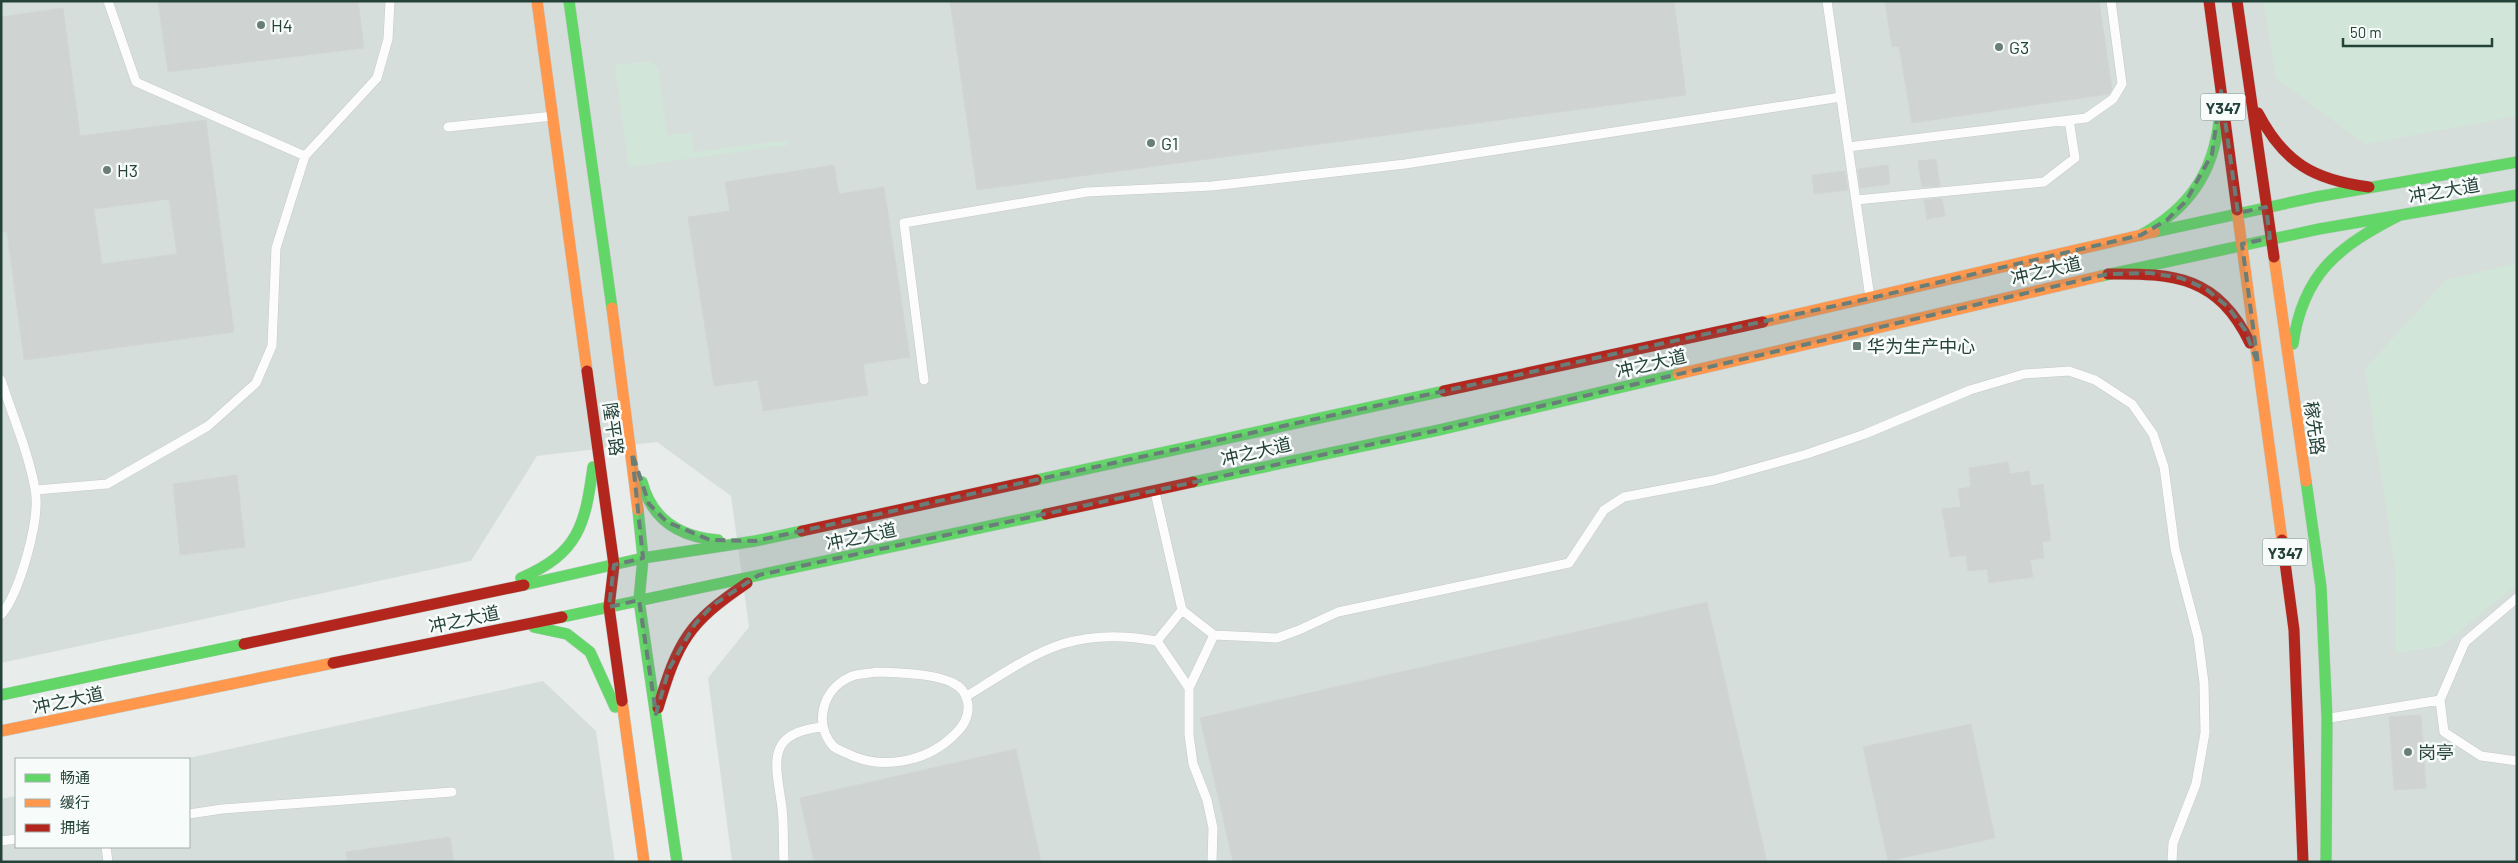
<svg xmlns="http://www.w3.org/2000/svg" width="2518" height="863" viewBox="0 0 2518 863" font-family="Barlow,'Noto Sans SC',sans-serif">
<style>
.built{fill:#d6dedb}
.green{fill:#d1e6d8}
.building{fill:#cfd4d2;stroke:#d1d6d4;fill-rule:evenodd}
.lines{fill:none;stroke-linecap:round;stroke-linejoin:round}
.lane-casing{stroke:#c5cac8;stroke-width:10}
.fast-casing{stroke:#c3cbc8;stroke-width:12}
.slow-casing{stroke:#c3cbc8;stroke-width:12}
.jam-casing{stroke:#c3cbc8;stroke-width:12}
.lane{stroke:#fcfcfc;stroke-width:9}
.fast{stroke:#63d668;stroke-width:11}
.slow{stroke:#ff974d;stroke-width:11}
.jam{stroke:#b3261e;stroke-width:11}
.marked{fill:#697e78;fill-opacity:0.2;stroke:#697e78;stroke-width:4;stroke-dasharray:10 6;stroke-linejoin:round}
.poi-dot{fill:#697e78;stroke:#f7fbf9;stroke-width:2}
.labels{text-anchor:middle;dominant-baseline:central;stroke-width:5;stroke-linejoin:round;paint-order:stroke}
.shield{fill:#f7fbf9;stroke:#637a73;stroke-width:1}
.shield-label{font-size:16px;font-weight:bold;fill:#24423a}
.poi-label{font-size:18px;fill:#24423a;stroke:#f7fbf9;text-anchor:start}
.street-label{font-size:18px;fill:#24423a;stroke:#f7fbf9}
</style>
<rect width="100%" height="100%" fill="#e8edeb"/>
<path class="built" d="M 1,1 L 2517,1 L 2517,862 L 732,862 L 708,678 L 749,627 L 731,496 L 657,442 L 537,456 L 471,561 L 1,663 Z
M 543,681 L 596,731 L 615,862 L 1,862 L 1,799 L 16,796 L 16,847 L 189,847 L 189,759 L 184,759 Z"/>
<path class="green" d="M 2264,1 L 2517,1 L 2517,116 L 2365,144 L 2276,78 Z
M 649,61 L 658,68 L 667,135 L 691,132 L 694,152 L 787,140 L 788,145 L 629,167 L 615,65 Z
M 2517,263 L 2517,584 L 2441,646 L 2396,653 L 2396,572 L 2365,369 L 2446,280 Z"/>
<path class="building" d="M 158,1 L 358,1 L 364,48 L 168,72 Z
M 950,1 L 1674,1 L 1686,95 L 977,190 Z
M 1885,1 L 2099,1 L 2112,89 L 2109,94 L 1912,123 L 1899,46 L 1892,47 Z
M 63,8 L 80,136 L 206,120 L 234,332 L 24,360 L 7,232 L 1,232 L 1,17 ZM 169,199 L 177,254 L 102,264 L 94,209 Z
M 1936,159 L 1940,186 L 1922,187 L 1918,161 Z
M 834,165 L 839,194 L 884,187 L 910,357 L 863,364 L 868,395 L 763,411 L 758,380 L 714,386 L 688,217 L 730,211 L 725,182 Z
M 1888,165 L 1890,184 L 1860,188 L 1858,169 Z
M 1845,171 L 1848,190 L 1814,194 L 1812,175 Z
M 1942,198 L 1945,216 L 1927,219 L 1924,200 Z
M 2008,462 L 2010,474 L 2029,471 L 2031,486 L 2043,484 L 2051,540 L 2042,542 L 2044,558 L 2030,560 L 2033,577 L 1989,583 L 1987,569 L 1968,571 L 1966,555 L 1950,557 L 1942,509 L 1961,507 L 1958,489 L 1971,487 L 1969,468 Z
M 237,475 L 245,547 L 180,555 L 173,484 Z
M 1707,602 L 1767,862 L 1233,862 L 1200,718 Z
M 2421,715 L 2426,788 L 2394,790 L 2389,717 Z
M 1971,724 L 1995,838 L 1888,861 L 1863,747 Z
M 1016,749 L 1041,862 L 814,862 L 800,798 Z
M 450,837 L 454,862 L 347,862 L 346,852 Z"/>
<g class="lines">
<defs>
<path id="lane" d="M 108,1 L 136,82 L 305,156
M 1827,1 L 1870,298
M 448,127 L 553,116
M 1848,147 L 2086,118 L 2113,99 L 2122,84 L 2111,1
M 1856,200 L 2044,182 L 2075,158 L 2069,120
M 1,380 C 12,414 29,454 35,489 C 41,518 20,592 1,615
M 924,380 L 904,223 L 1087,192 L 1212,186 L 1405,164 L 1841,97
M 36,490 L 107,484 L 208,426 L 256,383 L 272,346 L 276,248 L 305,156 L 377,78 L 388,39 L 390,1
M 1155,492 L 1182,610
M 1214,635 L 1189,688 L 1157,641 L 1182,610 L 1214,635 L 1277,638 L 1299,630 L 1338,612 L 1569,563 L 1604,510 L 1624,497 L 1714,480 L 1807,454 L 1865,434 L 1970,390 L 2024,374 L 2069,371 L 2095,380 L 2132,404 L 2153,434 L 2164,467 L 2175,549 L 2198,637 L 2204,683 L 2205,733 L 2196,784 L 2173,843 L 2172,862
M 876,672 C 898,673 940,673 958,686 C 965,691 967,698 968,705 C 969,717 963,727 954,735 C 927,762 881,771 846,753 C 842,751 836,749 833,746 C 813,723 823,689 850,677 C 857,673 868,674 876,672 Z
M 1189,688 L 1189,735 L 1193,764 L 1207,800 L 1213,828 L 1212,862
M 967,696 C 1036,653 1071,625 1157,641
M 2440,700 L 2444,732 L 2481,756 L 2517,761
M 2330,718 L 2440,700 L 2465,642 L 2517,598
M 189,814 L 222,809 L 452,792
M 1,841 L 16,839
M 106,847 L 108,862
M 784,862 C 783,844 784,825 782,808 C 776,764 764,733 822,727"/>
<path id="fast" d="M 569,1 L 612,308
M 2154,232 L 2316,197 L 2517,162
M 2141,235 C 2188,209 2213,174 2219,121
M 2101,276 L 2319,229 L 2517,195
M 2293,344 C 2303,273 2339,246 2400,215
M 1036,480 L 1444,391
M 2306,481 L 2321,587 L 2327,718 L 2326,862
M 642,482 C 652,520 680,537 718,540
M 1193,482 L 1439,430 L 1678,374
M 638,510 L 643,558 L 639,600 L 677,862
M 521,578 C 579,553 585,525 593,467
M 524,585 L 643,558 L 755,541 L 802,531
M 562,617 L 1046,514
M 534,627 L 567,634 L 590,652 L 615,707
M 1,695 L 244,644"/>
<path id="slow" d="M 537,1 L 587,371
M 2237,210 L 2282,540
M 2274,257 L 2306,481
M 612,308 L 638,510
M 1763,322 L 2154,232
M 1678,374 L 2101,276
M 622,701 L 644,862
M 1,731 L 333,663"/>
<path id="jam" d="M 2209,1 L 2237,210
M 2237,1 L 2274,257
M 2258,113 C 2284,163 2314,180 2369,187
M 2108,274 C 2176,273 2218,277 2250,343
M 587,371 L 614,565 L 609,607 L 622,701
M 1444,391 L 1763,322
M 1046,514 L 1193,482
M 802,531 L 1036,480
M 2282,540 L 2294,630 L 2303,862
M 244,644 L 524,585
M 333,663 L 562,617
M 658,708 C 678,641 688,623 747,583"/>
</defs>
<use href="#lane" class="lane-casing"/>
<use href="#fast" class="fast-casing"/>
<use href="#slow" class="slow-casing"/>
<use href="#jam" class="jam-casing"/>
<use href="#lane" class="lane"/>
<use href="#fast" class="fast"/>
<use href="#slow" class="slow"/>
<use href="#jam" class="jam"/>
</g>
<path class="marked" d="M 2221,91 L 2238,213 L 2266,207 L 2270,238 L 2242,244 L 2258,364 L 2245,330 L 2228,307 L 2206,289 L 2181,278 L 2150,273 L 2108,274 L 1439,430 L 759,575 L 713,605 L 695,624 L 669,669 L 656,714 L 639,600 L 609,607 L 614,565 L 643,558 L 632,453 L 649,504 L 667,522 L 710,540 L 755,541 L 1871,298 L 2141,235 L 2167,220 L 2186,201 L 2212,154 Z"/>
<g class="poi-dot">
<circle cx="261" cy="25" r="5"/>
<circle cx="1999" cy="47" r="5"/>
<circle cx="1151" cy="143" r="5"/>
<circle cx="107" cy="170" r="5"/>
<rect x="1852" y="341" width="10" height="10" rx="2.5"/>
<circle cx="2408" cy="752" r="5"/>
</g>
<g class="labels">
<g class="shield">
<rect x="2200.5" y="93.5" width="45" height="27" rx="4"/>
<rect x="2262.5" y="538.5" width="45" height="27" rx="4"/>
</g>
<g class="shield-label">
<text x="2223" y="107">Y347</text>
<text x="2285" y="552">Y347</text>
</g>
<g class="poi-label">
<text x="271" y="25">H4</text>
<text x="2009" y="47">G3</text>
<text x="1161" y="143">G1</text>
<text x="117" y="170">H3</text>
<text x="1867" y="346">华为生产中心</text>
<text x="2418" y="752">岗亭</text>
</g>
<g class="street-label">
<text transform="translate(2444 190) rotate(-10)">冲之大道</text>
<text transform="translate(2046 270) rotate(-13)">冲之大道</text>
<text transform="translate(1651 363) rotate(-13)">冲之大道</text>
<text transform="translate(2315 428) rotate(82)">稼先路</text>
<text transform="translate(614 429) rotate(82)">隆平路</text>
<text transform="translate(1256 451) rotate(-13)">冲之大道</text>
<text transform="translate(861 536) rotate(-12)">冲之大道</text>
<text transform="translate(464 619) rotate(-12)">冲之大道</text>
<text transform="translate(68 700) rotate(-12)">冲之大道</text>
</g>
</g>
<rect width="2518" height="863" fill="none" stroke="#24423a" stroke-width="5"/>
<rect x="15" y="758" width="175" height="90" fill="#f7fbf9" stroke="#a3b1ad"/>
<rect x="25" y="774" width="25" height="8" fill="#63d668" stroke="#a3b1ad"/>
<text x="60" y="783" font-size="15" fill="#24423a">畅通</text>
<rect x="25" y="799" width="25" height="8" fill="#ff974d" stroke="#a3b1ad"/>
<text x="60" y="808" font-size="15" fill="#24423a">缓行</text>
<rect x="25" y="824" width="25" height="8" fill="#b3261e" stroke="#a3b1ad"/>
<text x="60" y="833" font-size="15" fill="#24423a">拥堵</text>
<path d="M2343 38v8h149v-8" fill="none" stroke="#24423a" stroke-width="2.5"/>
<text x="2350" y="38" font-size="15" fill="#24423a" stroke="#f7fbf9" stroke-width="4" paint-order="stroke">50 m</text>
</svg>
